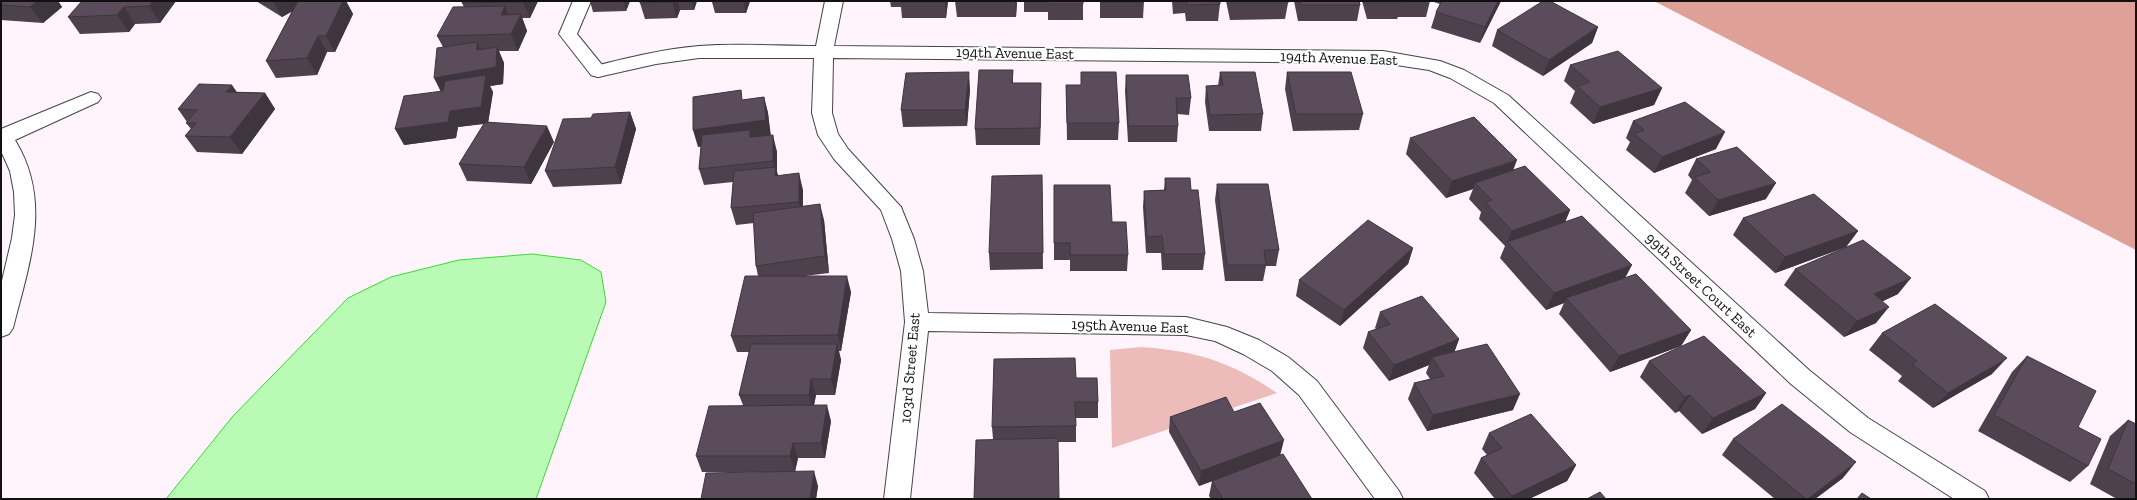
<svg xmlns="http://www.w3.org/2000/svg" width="2137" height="500" viewBox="0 0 2137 500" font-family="'Zilla Slab',serif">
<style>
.green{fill:#edbcba}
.forest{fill:#dfa098}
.water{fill:#b9fab5;stroke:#3dd737}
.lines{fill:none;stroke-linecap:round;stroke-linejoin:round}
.lane-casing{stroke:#444;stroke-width:2}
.street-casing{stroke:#444;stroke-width:2}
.lane{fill:#fff;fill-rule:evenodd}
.street{fill:#fff;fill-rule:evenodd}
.wall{fill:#4d414d}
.shaded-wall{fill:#3f353f}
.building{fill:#5a4c5a;stroke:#3f353f}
.labels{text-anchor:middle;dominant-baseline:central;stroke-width:4;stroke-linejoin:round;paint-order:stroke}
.street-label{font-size:15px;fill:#111;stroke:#fff}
</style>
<rect width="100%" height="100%" fill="#fff4fb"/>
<path class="green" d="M 1141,347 C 1197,351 1231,362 1277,393 L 1112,448 L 1110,350 Z"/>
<path class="forest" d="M 1654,1 L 2136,1 L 2136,250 Z"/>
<path class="water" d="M 532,254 L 581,260 L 601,272 L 606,302 L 536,499 L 166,499 L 233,416 L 348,298 L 391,277 L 459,260 Z"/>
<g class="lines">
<defs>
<path id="lane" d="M 573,1 L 591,1 L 577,34 L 607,71 L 605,75 L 598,77 L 591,75 L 559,34 Z"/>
<path id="street" d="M 825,1 L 843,1 L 834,46 L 1383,51 L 1440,61 L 1464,70 L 1508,95 L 1809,370 L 1868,418 L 1985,491 L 1989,499 L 1954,499 L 1850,432 L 1791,384 L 1494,103 L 1450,78 L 1429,70 L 1383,63 L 833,58 L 832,113 L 838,134 L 848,149 L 901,207 L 914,239 L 923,271 L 928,313 L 1186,317 L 1227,327 L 1259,340 L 1288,357 L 1317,381 L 1399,491 L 1403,499 L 1375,499 L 1299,395 L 1272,371 L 1243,354 L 1215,341 L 1186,335 L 928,331 L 910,499 L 884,499 L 905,322 L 901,271 L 892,239 L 881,210 L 834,159 L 818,135 L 812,113 L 814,58 L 699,58 L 656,64 L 598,77 L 591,75 L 589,71 L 591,67 C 627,58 663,49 699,46 C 738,43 777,46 816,46 Z
M 91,92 L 98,94 L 101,98 L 98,102 L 15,140 C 53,202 29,264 13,328 L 9,334 L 1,337 L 1,285 L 12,238 L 15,215 L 14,192 L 10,171 L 1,151 L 1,129 Z"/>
</defs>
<use href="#lane" class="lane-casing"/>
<use href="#street" class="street-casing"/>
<use href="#lane" class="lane"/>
<use href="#street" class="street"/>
</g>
<path class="wall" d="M 1,1 L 58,1 L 62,7 L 43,23 L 1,20 Z
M 82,1 L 176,1 L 160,23 L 135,24 L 129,32 L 80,34 L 68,17 Z
M 256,1 L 346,1 L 353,14 L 335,52 L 327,52 L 317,75 L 276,78 L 266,61 L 292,11 L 282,17 Z
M 463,1 L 538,1 L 530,18 L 522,18 L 527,31 L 518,51 L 499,51 L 504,63 L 503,84 L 490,86 L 493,92 L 488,123 L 554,142 L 531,184 L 467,181 L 459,164 L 484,124 L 458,127 L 456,138 L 404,145 L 441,91 L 443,47 L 437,36 L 464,7 L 462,3 Z
M 590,1 L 630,1 L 626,11 L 593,12 Z
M 640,1 L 697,1 L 694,10 L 680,10 L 677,18 L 645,19 L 640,3 Z
M 704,1 L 750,1 L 746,13 L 715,13 L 712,2 L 704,2 Z
M 890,1 L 948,1 L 946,18 L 902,18 L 901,7 L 891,7 Z
M 955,1 L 1017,1 L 1016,17 L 957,17 Z
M 1024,1 L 1083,1 L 1083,20 L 1048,20 L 1048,12 L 1024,12 Z
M 1100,1 L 1144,1 L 1143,18 L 1100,18 Z
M 1172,1 L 1220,1 L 1220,4 L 1218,21 L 1186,21 L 1185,13 L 1173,14 Z
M 1226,1 L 1288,1 L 1288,3 L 1285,19 L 1230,20 Z
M 1294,1 L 1359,1 L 1360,5 L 1357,21 L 1298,21 Z
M 1362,1 L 1430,1 L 1426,17 L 1398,17 L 1397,19 L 1367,19 Z
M 1431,1 L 1501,1 L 1480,43 L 1431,28 L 1436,12 L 1440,4 Z
M 1598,27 L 1592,43 L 1543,76 L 1492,46 L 1497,30 Z
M 1570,65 L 1662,88 L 1654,105 L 1593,124 L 1570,103 L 1575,91 L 1564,81 Z
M 1013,70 L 1013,83 L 1041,99 L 1040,145 L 976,145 L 975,129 Z
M 1220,72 L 1263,114 L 1261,131 L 1209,131 L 1205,102 L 1206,86 L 1218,86 Z
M 1287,72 L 1363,114 L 1359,130 L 1293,131 L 1285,89 Z
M 1126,75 L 1191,98 L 1189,115 L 1177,114 L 1178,126 L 1177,142 L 1128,142 L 1125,91 Z
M 1066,85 L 1119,123 L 1118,140 L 1067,140 Z
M 970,89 L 967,126 L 903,127 L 901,110 Z
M 236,92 L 265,93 L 275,109 L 242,154 L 197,152 L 185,136 L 191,129 L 186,123 L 187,122 L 178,109 Z
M 764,97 L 768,113 L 770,135 L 777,152 L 777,172 L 778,175 L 803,190 L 803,206 L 824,220 L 829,273 L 805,276 L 851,292 L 841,351 L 839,351 L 841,360 L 835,395 L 816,395 L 814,405 L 831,421 L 825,458 L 798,458 L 795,471 L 818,486 L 816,499 L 701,499 L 762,472 L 702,472 L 696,456 L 743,405 L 739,395 L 749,352 L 737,352 L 731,336 L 758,276 L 756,266 L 754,223 L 736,225 L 731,208 L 733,182 L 704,185 L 699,169 L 701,146 L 698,147 L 743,100 Z
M 630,112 L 636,129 L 621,184 L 553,187 L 545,171 L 591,118 Z
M 1633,121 L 1716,149 L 1654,173 L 1626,150 L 1630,142 L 1626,138 Z
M 1410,138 L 1570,210 L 1565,222 L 1625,277 L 1691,330 L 1681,346 L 1610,372 L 1559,314 L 1564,303 L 1546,310 L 1500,258 L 1505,246 L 1479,219 L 1481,212 L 1469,199 L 1473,189 L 1446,198 L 1406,154 Z
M 1696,159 L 1766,199 L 1709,216 L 1685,193 L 1692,180 L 1688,175 Z
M 1042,175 L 1043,269 L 990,270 L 989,253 Z
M 1165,178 L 1191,190 L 1205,254 L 1203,270 L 1162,270 L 1161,253 L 1146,253 L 1143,207 L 1144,191 L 1164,190 Z
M 1217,184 L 1279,250 L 1276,266 L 1266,266 L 1263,281 L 1225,281 L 1215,200 Z
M 1054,185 L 1112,222 L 1128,255 L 1127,271 L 1070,271 L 1070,260 L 1054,260 Z
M 1743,218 L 1858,231 L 1846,247 L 1775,273 L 1733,235 Z
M 1413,248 L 1408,264 L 1340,326 L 1296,296 L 1299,280 Z
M 1795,269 L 1898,294 L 1883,301 L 1876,323 L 1844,337 L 1784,285 Z
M 1380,312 L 1459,339 L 1454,352 L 1513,410 L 1427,431 L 1408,399 L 1414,383 L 1430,379 L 1426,373 L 1429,365 L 1389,381 L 1363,348 L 1368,332 L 1376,329 L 1375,328 Z
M 1882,333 L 1992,374 L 1933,408 L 1898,381 L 1902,376 L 1869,350 Z
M 2027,356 L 2078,427 L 2088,466 L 2070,482 L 1978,431 L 2012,372 Z
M 1649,361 L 1766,393 L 1755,409 L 1702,434 L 1679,411 L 1675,413 L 1640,377 Z
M 1076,378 L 1098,402 L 1098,418 L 1076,418 L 1076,442 L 1058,442 L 993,439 L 992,427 Z
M 1234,412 L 1280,455 L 1312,499 L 1211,499 L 1209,496 L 1212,481 L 1199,486 L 1169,432 L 1170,417 Z
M 2128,420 L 2136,424 L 2136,499 L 2117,499 L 2090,484 L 2110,436 Z
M 1489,433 L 1576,465 L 1567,481 L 1529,499 L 1495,499 L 1474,473 L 1481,458 L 1487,455 L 1482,449 Z
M 1733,439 L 1843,478 L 1815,499 L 1775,499 L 1722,455 Z"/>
<path class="shaded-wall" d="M 37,1 L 58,1 L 62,7 L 43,23 L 30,7 Z
M 153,1 L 176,1 L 160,23 L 149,6 Z
M 273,1 L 312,1 L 282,17 Z
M 343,1 L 346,1 L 353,14 L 335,52 L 326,36 Z
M 524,1 L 538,1 L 530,18 L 523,2 Z
M 623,1 L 630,1 L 626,11 Z
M 673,1 L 678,1 L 680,10 L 677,18 L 672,2 Z
M 691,1 L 697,1 L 694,10 Z
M 743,1 L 750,1 L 746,13 Z
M 945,1 L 948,1 L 946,18 Z
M 1015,1 L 1017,1 L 1016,17 Z
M 1498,1 L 1501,1 L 1480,43 L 1485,27 Z
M 505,6 L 512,23 L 501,15 Z
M 124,7 L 135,24 L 129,32 L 117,15 Z
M 521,14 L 527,31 L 518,51 L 511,34 Z
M 1598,27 L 1592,43 L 1543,76 L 1549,60 Z
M 318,36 L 327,52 L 317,75 L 307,58 Z
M 477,42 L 485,58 L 477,50 Z
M 497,47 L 504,63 L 503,84 L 490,86 L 493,92 L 488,123 L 458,127 L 456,138 L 404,145 L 395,129 L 442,94 L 434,78 Z
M 969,72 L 970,89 L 967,126 L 965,110 Z
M 1041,83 L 1041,99 L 1040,145 L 1040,128 Z
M 232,85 L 243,101 L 226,92 Z
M 1662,88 L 1654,105 L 1593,124 L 1600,107 Z
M 265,93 L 275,109 L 242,154 L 230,137 Z
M 764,97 L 768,113 L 771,136 L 698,147 L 693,130 Z
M 630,112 L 636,129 L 621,184 L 615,167 Z
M 547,126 L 554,142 L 531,184 L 524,167 Z
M 1725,132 L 1716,149 L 1654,173 L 1662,157 Z
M 773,135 L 777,152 L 777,172 L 780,184 L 775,176 L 775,172 L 773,161 Z
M 1517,160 L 1511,176 L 1475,183 L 1473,189 L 1446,198 L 1452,181 Z
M 799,173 L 803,190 L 802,219 L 799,202 Z
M 1776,183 L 1766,199 L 1709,216 L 1718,200 Z
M 820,204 L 824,220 L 829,273 L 825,256 Z
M 1570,210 L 1563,227 L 1507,243 L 1512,231 Z
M 1858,231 L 1846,247 L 1775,273 L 1785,257 Z
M 1413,248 L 1408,264 L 1340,326 L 1344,310 Z
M 1632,265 L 1623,282 L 1566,298 L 1564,303 L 1546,310 L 1554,293 Z
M 847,276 L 851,292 L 841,351 L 838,335 Z
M 1911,278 L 1898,294 L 1862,311 L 1874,294 Z
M 1889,307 L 1876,323 L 1844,337 L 1857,321 Z
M 1691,330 L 1681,346 L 1610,372 L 1619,356 Z
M 1459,339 L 1453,356 L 1432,357 L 1429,365 L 1389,381 L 1394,365 Z
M 837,344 L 841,360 L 835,395 L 831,379 Z
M 2007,358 L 1992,374 L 1933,408 L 1948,393 Z
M 811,379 L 816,395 L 813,410 L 809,395 Z
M 1766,393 L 1755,409 L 1702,434 L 1713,418 Z
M 1520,394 L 1513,410 L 1427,431 L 1433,415 Z
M 1690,395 L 1679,411 L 1675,413 L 1685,397 Z
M 827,405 L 831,421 L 825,458 L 821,443 Z
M 1284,440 L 1280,456 L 1199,486 L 1201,471 Z
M 793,443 L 798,458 L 795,472 L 790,456 Z
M 1856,462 L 1843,478 L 1815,499 L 1808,499 Z
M 1576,465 L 1567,481 L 1529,499 L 1510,499 L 1512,496 Z
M 814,471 L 818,486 L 816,499 L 810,499 Z"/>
<path class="building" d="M 1,1 L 37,1 L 30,7 L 1,5 Z
M 82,1 L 153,1 L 149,6 L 124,7 L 117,15 L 68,17 Z
M 298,1 L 343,1 L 326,36 L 318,36 L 307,58 L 266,61 Z
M 463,1 L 524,1 L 523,2 L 462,3 Z
M 640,1 L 673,1 L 672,2 L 640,3 Z
M 901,1 L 945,1 L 945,2 L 900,2 Z
M 1048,1 L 1083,1 L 1083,4 L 1048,4 Z
M 1101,1 L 1144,1 L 1144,2 L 1101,2 Z
M 1187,1 L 1220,1 L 1220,4 L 1187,5 Z
M 1231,1 L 1288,1 L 1288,3 L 1232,3 Z
M 1300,1 L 1359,1 L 1360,5 L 1301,5 Z
M 1370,1 L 1430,1 L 1400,1 L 1401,3 L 1371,3 Z
M 1442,1 L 1498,1 L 1485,27 L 1436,12 Z
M 1543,1 L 1550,1 L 1598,27 L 1549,60 L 1497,30 Z
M 505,6 L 501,15 L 521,14 L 511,34 L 437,36 L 453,7 Z
M 477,42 L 477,50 L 497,47 L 496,67 L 434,78 L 437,48 Z
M 1618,51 L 1662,88 L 1600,107 L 1577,86 L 1590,82 L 1570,65 Z
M 979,70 L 1013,70 L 1012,83 L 1041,83 L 1040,128 L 975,129 Z
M 969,72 L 965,110 L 901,110 L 906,73 Z
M 1081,72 L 1116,72 L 1119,123 L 1067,123 L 1066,85 L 1081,85 Z
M 1220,72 L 1255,72 L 1263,114 L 1210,115 L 1206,86 L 1223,85 Z
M 1287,72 L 1351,72 L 1363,114 L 1296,114 Z
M 486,75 L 481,107 L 450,111 L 448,122 L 395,129 L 404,96 L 443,91 L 445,81 Z
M 1126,75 L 1188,75 L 1191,98 L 1176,98 L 1178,126 L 1128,126 Z
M 199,84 L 232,85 L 226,92 L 265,93 L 230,137 L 185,136 L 196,123 L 186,123 L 197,110 L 178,109 Z
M 741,90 L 742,100 L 764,97 L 766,120 L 693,130 L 693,97 Z
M 1685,102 L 1725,132 L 1662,157 L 1634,134 L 1644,130 L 1633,121 Z
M 630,112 L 615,167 L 545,171 L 563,119 L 591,118 L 593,114 Z
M 1474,117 L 1517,160 L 1452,181 L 1410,138 Z
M 485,122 L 547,126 L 524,167 L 459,164 Z
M 750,130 L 750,137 L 773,135 L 773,161 L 699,169 L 702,135 Z
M 1737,147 L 1776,183 L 1718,200 L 1694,177 L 1711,172 L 1696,159 Z
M 1525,166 L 1570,210 L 1512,231 L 1485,202 L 1492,200 L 1475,183 Z
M 776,167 L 775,176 L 799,173 L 799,202 L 731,208 L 734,171 Z
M 1042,175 L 1043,253 L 989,253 L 992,176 Z
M 1165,178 L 1190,178 L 1191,190 L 1198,190 L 1205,254 L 1164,254 L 1162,236 L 1147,237 L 1144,191 L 1166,190 Z
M 1217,184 L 1268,184 L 1279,250 L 1264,250 L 1266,265 L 1227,265 Z
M 1054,185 L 1110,185 L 1112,222 L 1126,222 L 1128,255 L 1070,255 L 1070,243 L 1054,243 Z
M 1814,194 L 1858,231 L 1785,257 L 1743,218 Z
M 820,204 L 825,256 L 756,266 L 753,213 Z
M 1582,216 L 1632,265 L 1554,293 L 1507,242 Z
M 1368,220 L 1413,248 L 1344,310 L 1299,280 Z
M 1863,240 L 1911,278 L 1874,294 L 1889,307 L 1857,321 L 1795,269 Z
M 1636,274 L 1691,330 L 1619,356 L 1566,298 Z
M 745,276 L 847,276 L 838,335 L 731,336 Z
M 1422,296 L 1459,339 L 1394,365 L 1368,332 L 1390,324 L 1380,312 Z
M 1935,304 L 2007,358 L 1948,393 L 1912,364 L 1917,361 L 1882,333 Z
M 1704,336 L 1766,393 L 1713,418 L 1690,395 L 1685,397 L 1649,361 Z
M 751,344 L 837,344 L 831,379 L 811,379 L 809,395 L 739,395 Z
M 1487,344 L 1520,394 L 1433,415 L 1414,383 L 1444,376 L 1432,357 Z
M 2027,356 L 2096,391 L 2078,427 L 2101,439 L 2088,466 L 1994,415 Z
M 1075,358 L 1076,378 L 1097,378 L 1098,402 L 1075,402 L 1076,426 L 992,427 L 994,359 Z
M 1226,397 L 1234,412 L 1260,403 L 1284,440 L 1201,471 L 1170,417 Z
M 1782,404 L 1856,462 L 1808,499 L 1806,499 L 1733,439 Z
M 827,405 L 821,443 L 793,443 L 790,456 L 696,456 L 709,406 Z
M 1531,414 L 1576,465 L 1512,496 L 1481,458 L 1502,448 L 1489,433 Z
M 2128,420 L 2136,424 L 2136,484 L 2108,469 Z
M 1058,438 L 1059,499 L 974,499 L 976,440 Z
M 1283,454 L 1312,499 L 1223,499 L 1212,481 Z
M 814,471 L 810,499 L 701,499 L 706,473 Z
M 1600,492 L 1606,499 L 1587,499 Z
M 1862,493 L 1871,499 L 1857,499 Z"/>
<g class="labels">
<g class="street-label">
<text transform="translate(1015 53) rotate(1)">194th Avenue East</text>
<text transform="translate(1339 58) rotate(2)">194th Avenue East</text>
<text transform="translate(1701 285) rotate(43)">99th Street Court East</text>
<text transform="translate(1130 326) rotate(2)">195th Avenue East</text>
<text transform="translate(910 368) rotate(-85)">103rd Street East</text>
</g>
</g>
<rect width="2137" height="500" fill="none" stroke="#111111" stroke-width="4"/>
</svg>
